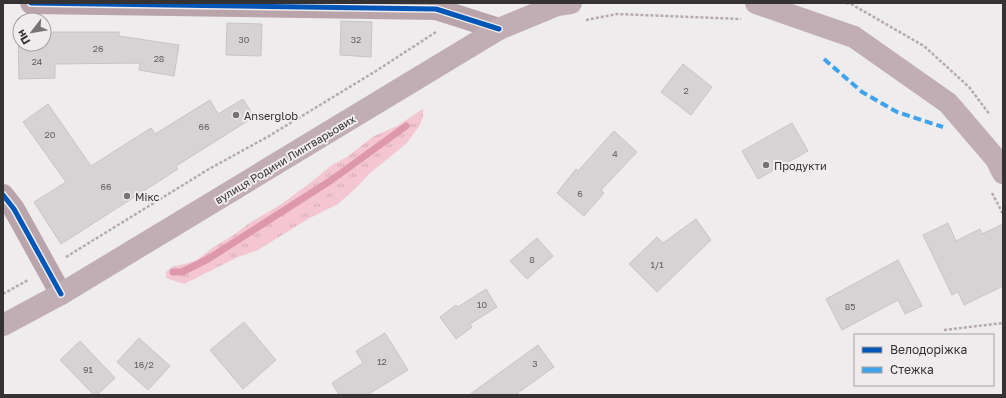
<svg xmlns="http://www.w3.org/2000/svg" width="1006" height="398" viewBox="0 0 1006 398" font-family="'Golos Text',sans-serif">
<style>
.grass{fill:url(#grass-tufts)}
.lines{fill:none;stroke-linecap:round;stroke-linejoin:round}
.stream{stroke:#de98ad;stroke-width:7}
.building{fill:#d6d3d4;stroke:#c6c4c5}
.path{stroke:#b7aaad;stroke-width:2.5;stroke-dasharray:3 2;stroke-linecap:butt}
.minor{stroke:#b9a4aa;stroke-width:22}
.major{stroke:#c0aeb4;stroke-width:22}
.quiet{stroke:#3ea3eb;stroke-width:4;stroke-dasharray:8 4;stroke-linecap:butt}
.cycleway-casing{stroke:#f0ebec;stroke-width:8}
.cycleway{stroke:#0057b8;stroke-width:5}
.poi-dot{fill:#767374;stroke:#f0ebec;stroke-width:1.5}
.labels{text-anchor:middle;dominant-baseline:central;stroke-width:4;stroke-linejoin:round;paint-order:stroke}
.number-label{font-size:9px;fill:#605d5e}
.poi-label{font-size:11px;fill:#353233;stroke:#f0ebec;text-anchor:start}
.street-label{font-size:11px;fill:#353233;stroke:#f0ebec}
</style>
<defs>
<pattern id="grass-tufts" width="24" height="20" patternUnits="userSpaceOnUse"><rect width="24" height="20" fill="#f4c6d2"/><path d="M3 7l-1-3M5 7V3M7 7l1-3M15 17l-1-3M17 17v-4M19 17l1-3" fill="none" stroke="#d2abb5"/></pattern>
</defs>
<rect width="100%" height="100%" fill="#efeced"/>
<path class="grass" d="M 423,109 L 423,116 L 420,125 L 406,144 L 370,173 L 356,188 L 338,204 L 308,219 L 258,250 L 238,257 L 184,284 L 166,278 L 166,272 L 172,267 L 188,263 L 197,260 L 212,248 L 232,236 L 251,222 L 280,205 L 310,183 L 332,165 L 347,157 L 374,136 L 397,126 Z"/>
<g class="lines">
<path class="stream" d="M 173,272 L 182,272 L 208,259 L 330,181 L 406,126"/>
</g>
<path class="building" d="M 341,21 L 372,22 L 371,57 L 340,55 Z
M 227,23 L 262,24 L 261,56 L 226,55 Z
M 44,32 L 119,32 L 119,36 L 179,45 L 174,76 L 139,70 L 140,63 L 55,64 L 55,78 L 19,79 L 18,33 L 20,33 L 20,44 L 44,44 Z
M 683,64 L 712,87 L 691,115 L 661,92 Z
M 243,99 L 254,117 L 176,166 L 178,169 L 61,244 L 34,202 L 66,182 L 23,122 L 48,104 L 91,166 L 151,128 L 155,134 L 210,100 L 218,114 Z
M 792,123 L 808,151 L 758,179 L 742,151 Z
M 614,131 L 637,152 L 601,190 L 604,193 L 584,216 L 557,193 L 576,169 L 578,171 Z
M 696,219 L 711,240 L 657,292 L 629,264 L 657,237 L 663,243 Z
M 948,223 L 956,241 L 980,229 L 982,234 L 1003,224 L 1003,286 L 964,305 L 958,292 L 952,295 L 923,235 Z
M 537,238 L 553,256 L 527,279 L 510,261 Z
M 898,260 L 922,306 L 905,314 L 898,300 L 842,330 L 826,299 Z
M 486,289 L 497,307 L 470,324 L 472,327 L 456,339 L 440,317 L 456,305 L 458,307 Z
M 244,322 L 276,360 L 243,389 L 210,350 Z
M 385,333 L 408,370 L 367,395 L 339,395 L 332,383 L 363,363 L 356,351 Z
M 139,338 L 170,366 L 148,390 L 117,362 Z
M 80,341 L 115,378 L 97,395 L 94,395 L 60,360 Z
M 538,345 L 554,367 L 515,395 L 469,395 Z"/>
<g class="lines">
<path class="path" d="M 846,3 L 851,4 L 924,46 L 969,87 L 990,115
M 586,20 L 617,14 L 741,19
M 992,193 L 1003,214
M 66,257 L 209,169 L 269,136 L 376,71 L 436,32
M 3,294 L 28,280
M 944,330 L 1003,323"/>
<path class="minor" d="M 31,3 L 436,9 L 499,29
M 3,195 L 14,209 L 61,294"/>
<path class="major" d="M 756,3 L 854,37 L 948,103 L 996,159 L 1003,173
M 3,325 L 61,294 L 499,29 L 557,5 L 571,3"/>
<path class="quiet" d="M 824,59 L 862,92 L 897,112 L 943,127"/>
<defs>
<path id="cycleway" d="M 31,3 L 436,9 L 499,29
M 3,195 L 14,209 L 61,294"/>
</defs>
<use href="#cycleway" class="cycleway-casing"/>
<use href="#cycleway" class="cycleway"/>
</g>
<g class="poi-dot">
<circle cx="236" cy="115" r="4"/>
<circle cx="766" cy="165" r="4"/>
<circle cx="127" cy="196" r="4"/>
</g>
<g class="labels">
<g class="number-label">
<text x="244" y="39">30</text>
<text x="356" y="39">32</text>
<text x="98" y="48">26</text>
<text x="159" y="58">28</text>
<text x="37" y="61">24</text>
<text x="686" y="90">2</text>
<text x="204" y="126">66</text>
<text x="50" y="134">20</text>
<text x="615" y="153">4</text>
<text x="106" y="186">66</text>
<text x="580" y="193">6</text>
<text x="532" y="259">8</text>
<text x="657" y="264">1/1</text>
<text x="482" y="304">10</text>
<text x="850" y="306">85</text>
<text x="382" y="361">12</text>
<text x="535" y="363">3</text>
<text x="144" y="364">16/2</text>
<text x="88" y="369">91</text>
</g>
<g class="poi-label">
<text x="244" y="115">Anserglob</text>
<text x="774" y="165">Продукти</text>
<text x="135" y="196">Мікс</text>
</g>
<g class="street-label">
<text transform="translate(285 159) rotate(-31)">вулиця Родини Линтварьових</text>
</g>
</g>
<rect width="1006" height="398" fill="none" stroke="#353233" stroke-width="8"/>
<rect x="854" y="334" width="140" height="52" fill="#f0ebec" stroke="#a5a1a2"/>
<rect x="862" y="347" width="20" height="6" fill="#0057b8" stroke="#a5a1a2"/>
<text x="890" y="354" font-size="12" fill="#353233">Велодоріжка</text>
<rect x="862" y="367" width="20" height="6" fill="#3ea3eb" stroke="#a5a1a2"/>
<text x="890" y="374" font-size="12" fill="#353233">Стежка</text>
<g transform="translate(32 32) rotate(239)"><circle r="19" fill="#f0ebec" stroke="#a5a1a2"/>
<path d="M0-3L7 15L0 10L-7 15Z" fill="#767374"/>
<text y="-6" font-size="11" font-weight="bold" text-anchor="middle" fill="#353233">Пн</text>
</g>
</svg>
